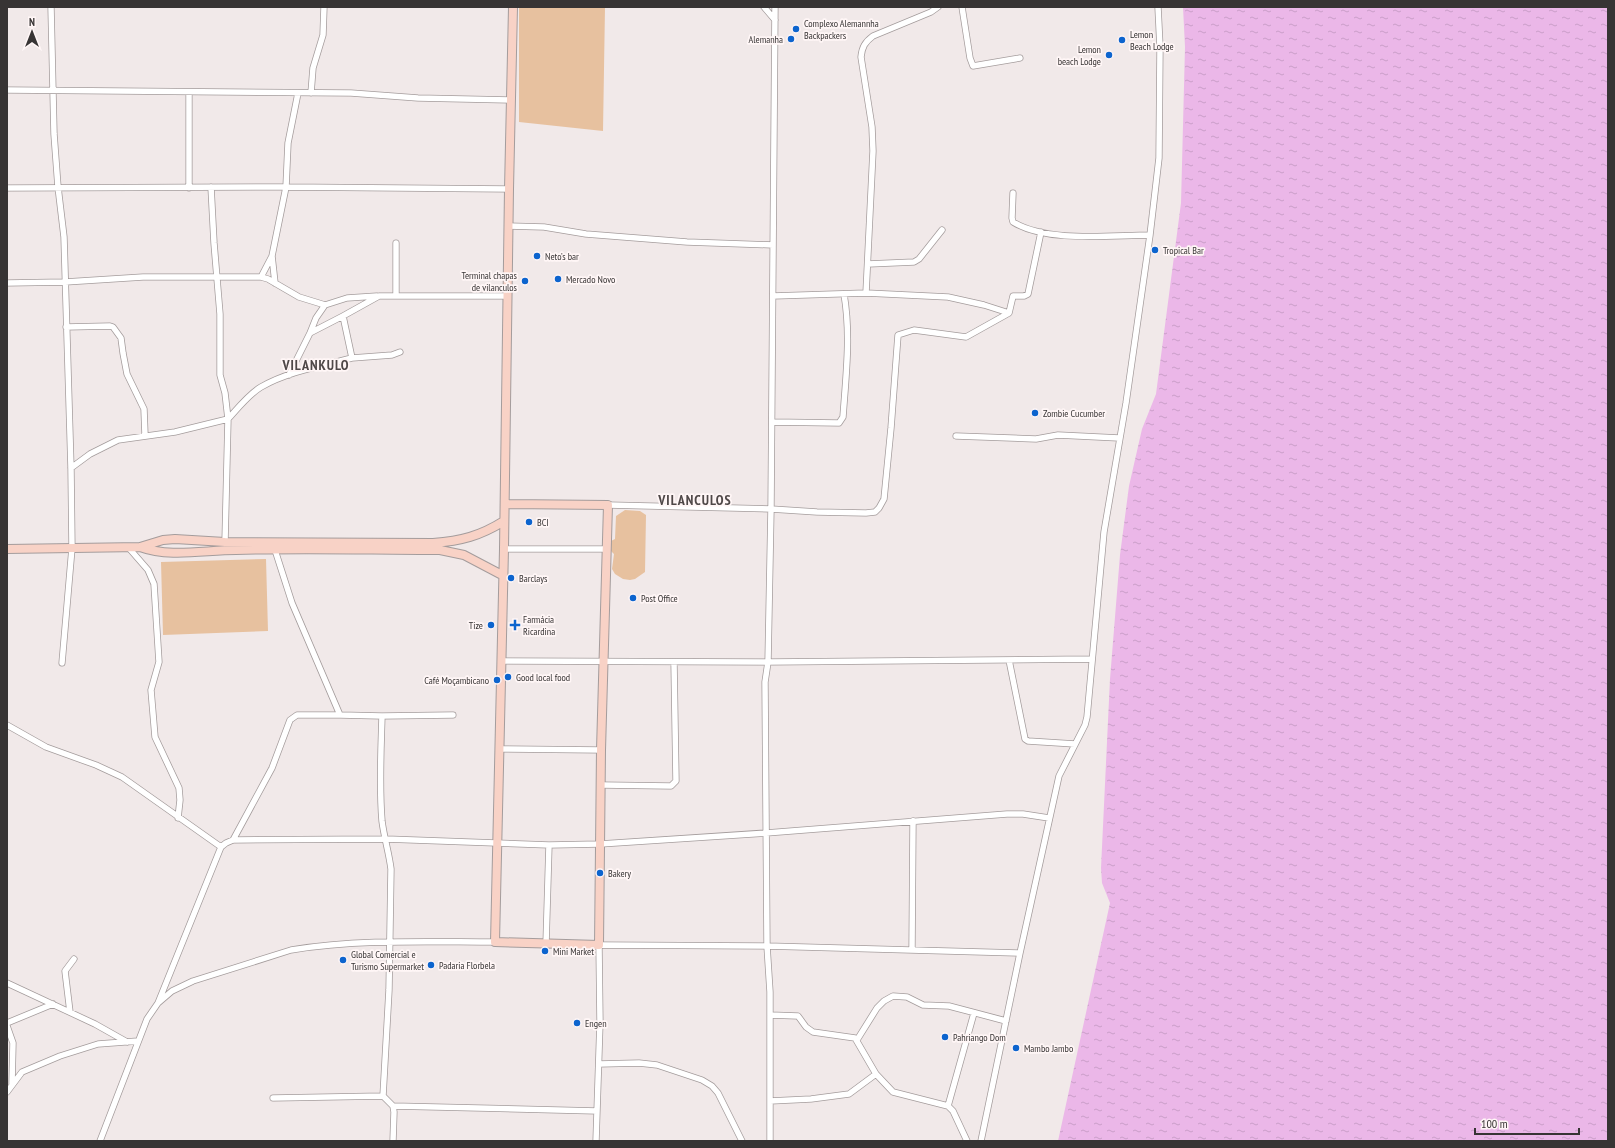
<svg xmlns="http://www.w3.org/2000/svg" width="1615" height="1148" viewBox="0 0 1615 1148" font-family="'PT Sans Narrow',sans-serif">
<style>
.green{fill:#e7c19f}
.water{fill:url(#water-ripples)}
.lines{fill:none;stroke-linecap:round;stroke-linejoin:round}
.minor-casing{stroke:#a49c9c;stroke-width:7}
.secondary-casing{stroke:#a49c9c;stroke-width:10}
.minor{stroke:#fff;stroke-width:5.5}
.secondary{stroke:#f8d2c6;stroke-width:8}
.poi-dot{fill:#0c64ce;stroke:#fff6f6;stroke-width:1.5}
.labels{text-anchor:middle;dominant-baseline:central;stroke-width:3.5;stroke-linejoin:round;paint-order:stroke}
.poi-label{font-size:10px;fill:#373434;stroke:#fff6f6;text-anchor:start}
.district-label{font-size:14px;font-weight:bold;letter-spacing:1px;fill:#4f4848;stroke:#fff6f6}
</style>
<defs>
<pattern id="water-ripples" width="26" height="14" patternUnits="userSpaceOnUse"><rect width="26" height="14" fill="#ebb7e8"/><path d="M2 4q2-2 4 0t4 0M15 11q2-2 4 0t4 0" fill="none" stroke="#ca9ec8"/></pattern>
</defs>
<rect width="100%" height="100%" fill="#f1e9e9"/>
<path class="green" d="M 519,7 L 605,7 L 603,131 L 519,122 Z
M 625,510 L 640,511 L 646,515 L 645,572 L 635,579 L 630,580 L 623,579 L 615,574 L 612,569 L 614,554 L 611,551 L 611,541 L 615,539 L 616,516 Z
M 266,559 L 268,631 L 163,635 L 161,562 Z"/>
<path class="water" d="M 1183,7 L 1608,7 L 1608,1141 L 1058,1141 L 1110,903 L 1102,883 L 1101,868 L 1110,679 L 1120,555 L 1129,486 L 1142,429 L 1156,394 L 1181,203 L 1185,47 Z"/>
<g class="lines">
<defs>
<path id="minor" d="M 51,7 L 54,134 L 58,187 L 64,237 L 71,468 L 72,548 L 62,663
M 764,7 L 775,20
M 962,7 L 970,58 L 973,66 L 1020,58
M 7,90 L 351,93 L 418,98 L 511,100
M 189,93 L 189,188
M 311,93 L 313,68 L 323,35 L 324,7
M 211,187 L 214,243 L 220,314 L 220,375 L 225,393 L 228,419 C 238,408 249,394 261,387 C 289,371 322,366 352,358 L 343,316 L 379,296 L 507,296
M 7,188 L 286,187 L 509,189
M 1013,193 L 1012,218 L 1013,222 C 1047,243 1111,235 1150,235
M 508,226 L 544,227 L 586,234 L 687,242 L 773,245
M 396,243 L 396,296
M 868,264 L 914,262 L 919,259 L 942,230
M 261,277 L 272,256
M 7,283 L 65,282 L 143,277 L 261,277 L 268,279 L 299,297 L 325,305 L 347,298 L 377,296
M 275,283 L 272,256 L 286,187 L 288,143 L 298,93
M 866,293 L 873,151 L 872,127 L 861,57 C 862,47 865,42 873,36 L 931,12 L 938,7
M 773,296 L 866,293 L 948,297 L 984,305 L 1009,313
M 66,327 L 110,326 L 113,327 L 121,338 L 123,353 L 127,374 L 144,409 L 145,435
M 310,333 L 316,318 L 325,305
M 352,358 L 392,355 L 400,352
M 289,375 L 310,333 L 343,316
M 772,422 L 839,423 L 843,417 C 846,375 851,335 844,294
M 956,436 L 1036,439 L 1058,435 L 1119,438
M 71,468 L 90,454 L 118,440 L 175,432 L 228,419 L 225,542
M 608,505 L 771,509 L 817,512 L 866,513 L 875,512 L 879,508 L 884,499 L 891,428 L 898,335 L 914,330 L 966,337 L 1009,313 L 1013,296 L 1024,296 L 1028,294 L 1041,232
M 128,547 L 148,570 L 154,584 L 159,662 L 151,690 L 155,737 L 179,788 L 180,800 L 178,818
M 504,549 L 606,549
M 275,550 L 292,603 L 340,715 L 382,716 L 453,715
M 1009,660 L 1025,739 L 1028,741 L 1075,744
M 501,661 L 768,662 L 1091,659
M 382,716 C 381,751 379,786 382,821 C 384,837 389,853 391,869 L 389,990 L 383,1096 L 393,1106 L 394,1112 L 393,1141
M 7,725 L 46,747 L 96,765 L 122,777 L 221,847
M 499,749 L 601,750
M 601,785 L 671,786 L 676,781 L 674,662
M 233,840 L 272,768 L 290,720 L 297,715 L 340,715
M 546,944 L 549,845
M 912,950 L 913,821
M 7,983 L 95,1024 L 127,1042
M 158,1003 L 221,847 L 226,843 L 233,840 L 386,839 L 549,845 L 600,844 L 766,833 L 1007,814 L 1023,814 L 1049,818
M 70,1012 L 65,971 L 74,959
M 770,1015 L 798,1016 L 806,1027 L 813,1032 L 855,1038 L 876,1074 L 893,1092 L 948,1106 L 953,1111 L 967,1141
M 7,1023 L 53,1004
M 7,1026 L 13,1043 L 12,1083
M 857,1040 L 877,1008 L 884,1001 L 893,996 L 907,997 L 923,1005 L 949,1006 L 1006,1021
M 599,1064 L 639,1063 L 657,1065 L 702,1080 L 712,1086 L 718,1093 L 742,1141
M 7,1092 L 22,1072 L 60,1056 L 98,1044 L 138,1041
M 273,1098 L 383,1096
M 770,1101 L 811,1099 L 849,1094 L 876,1074
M 393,1106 L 597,1111
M 948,1106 L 974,1013
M 100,1141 L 147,1019 L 158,1003 L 172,991 L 193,981 L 291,950 C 359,939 427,942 495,942
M 596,1141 L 600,1022 L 599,945 L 767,946 L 1020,953
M 770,1141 L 770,992 L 767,946 L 765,682 L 768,662 L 771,509 L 775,7
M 981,1141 L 1020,953 L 1059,776 L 1085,725 L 1087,717 L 1104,532 L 1126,403 L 1150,235 L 1159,158 L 1160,47 L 1158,7"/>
<path id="secondary" d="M 505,504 L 608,505 L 601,750 L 599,945 L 495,942 L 504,549 L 509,189 L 513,7
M 140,547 C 170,558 205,550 236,550 C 304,548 372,550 440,550 L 464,555 L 502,575
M 7,549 L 140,547 L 163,540 L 175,539 L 225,542 L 433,543 C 461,541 480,536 504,521"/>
</defs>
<use href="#minor" class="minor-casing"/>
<use href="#secondary" class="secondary-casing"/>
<use href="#minor" class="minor"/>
<use href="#secondary" class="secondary"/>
</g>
<g class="poi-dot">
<circle cx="796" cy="29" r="4"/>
<circle cx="791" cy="39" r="4"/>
<circle cx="1122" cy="40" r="4"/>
<circle cx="1109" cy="55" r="4"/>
<circle cx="1155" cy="250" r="4"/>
<circle cx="537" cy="256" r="4"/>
<circle cx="558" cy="279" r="4"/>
<circle cx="525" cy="281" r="4"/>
<circle cx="1035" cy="413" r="4"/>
<circle cx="529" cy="522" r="4"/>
<circle cx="511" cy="578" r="4"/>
<circle cx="633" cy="598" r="4"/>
<circle cx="491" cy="625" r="4"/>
<path d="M513 619h4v4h4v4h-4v4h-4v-4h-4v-4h4z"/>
<circle cx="508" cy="677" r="4"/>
<circle cx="497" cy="680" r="4"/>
<circle cx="600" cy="873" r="4"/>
<circle cx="545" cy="951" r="4"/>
<circle cx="343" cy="960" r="4"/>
<circle cx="431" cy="965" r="4"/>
<circle cx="577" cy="1023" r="4"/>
<circle cx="945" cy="1037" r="4"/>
<circle cx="1016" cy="1048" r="4"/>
</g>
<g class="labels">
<g class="poi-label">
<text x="804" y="23">Complexo Alemannha<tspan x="804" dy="12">Backpackers</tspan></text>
<text x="1130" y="34">Lemon<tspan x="1130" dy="12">Beach Lodge</tspan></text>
<text x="783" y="39" text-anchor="end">Alemanha</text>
<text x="1101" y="49" text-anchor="end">Lemon<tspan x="1101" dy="12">beach Lodge</tspan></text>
<text x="1163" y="250">Tropical Bar</text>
<text x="545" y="256">Neto’s bar</text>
<text x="517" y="275" text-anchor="end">Terminal chapas<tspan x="517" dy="12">de vilanculos</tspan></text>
<text x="566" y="279">Mercado Novo</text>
<text x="1043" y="413">Zombie Cucumber</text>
<text x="537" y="522">BCI</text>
<text x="519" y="578">Barclays</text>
<text x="641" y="598">Post Office</text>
<text x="523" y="619">Farmácia<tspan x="523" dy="12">Ricardina</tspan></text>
<text x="483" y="625" text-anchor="end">Tize</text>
<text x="516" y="677">Good local food</text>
<text x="489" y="680" text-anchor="end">Café Moçambicano</text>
<text x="608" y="873">Bakery</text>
<text x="553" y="951">Mini Market</text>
<text x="351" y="954">Global Comercial e<tspan x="351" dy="12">Turismo Supermarket</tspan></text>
<text x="439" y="965">Padaria Florbela</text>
<text x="585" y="1023">Engen</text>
<text x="953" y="1037">Pahriango Dom</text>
<text x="1024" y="1048">Mambo Jambo</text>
</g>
<g class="district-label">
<text x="316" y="365">VILANKULO</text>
<text x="695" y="500">VILANCULOS</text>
</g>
</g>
<rect width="1615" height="1148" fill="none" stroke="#373434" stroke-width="16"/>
<g transform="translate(32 32)" stroke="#fff6f6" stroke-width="3" paint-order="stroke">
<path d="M0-3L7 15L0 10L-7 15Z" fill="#373434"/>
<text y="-6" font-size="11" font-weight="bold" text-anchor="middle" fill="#373434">N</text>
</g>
<path d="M1475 1128v6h104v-6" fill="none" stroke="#373434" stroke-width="2"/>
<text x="1481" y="1128" font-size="12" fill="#373434" stroke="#fff6f6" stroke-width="3" paint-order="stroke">100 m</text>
</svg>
